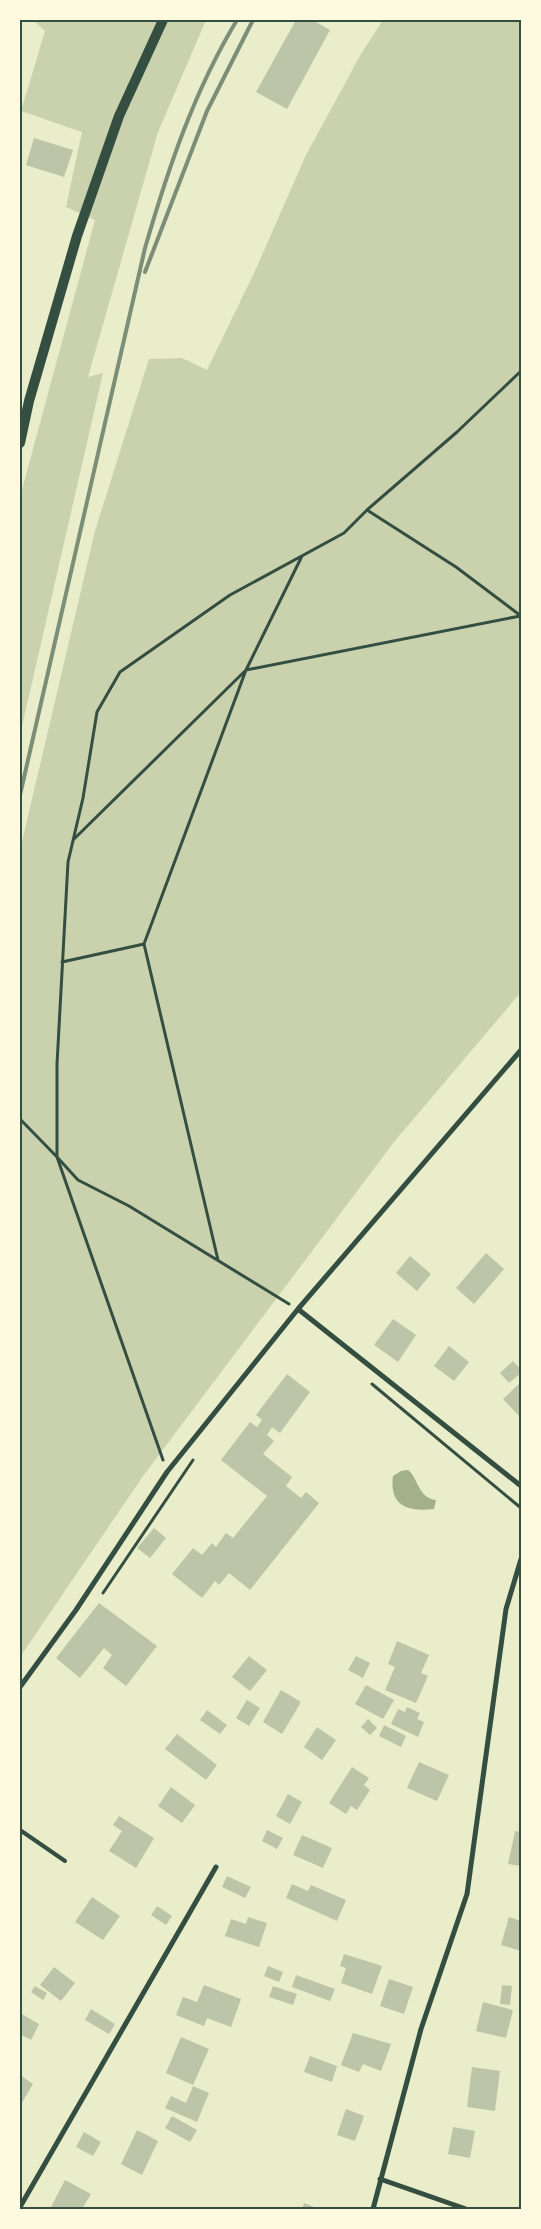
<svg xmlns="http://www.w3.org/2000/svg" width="541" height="2229" viewBox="0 0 541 2229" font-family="Mulish,sans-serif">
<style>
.green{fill:#cad2ad}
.water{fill:#a3b18a}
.building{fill:#bcc5a7}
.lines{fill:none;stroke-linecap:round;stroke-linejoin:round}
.path{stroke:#344e41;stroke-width:3}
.service{stroke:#344e41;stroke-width:4}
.minor{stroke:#344e41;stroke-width:5}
.secondary{stroke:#344e41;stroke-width:10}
.rail{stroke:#7c8e77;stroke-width:4}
.neatline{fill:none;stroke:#344e41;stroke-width:2}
</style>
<rect width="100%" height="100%" fill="#e9edc9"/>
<path class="green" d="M 33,20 L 206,20 L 158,132 L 88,377 L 103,373 L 20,735 L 20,497 L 95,220 L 66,207 L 82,132 L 21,111 L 45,31 Z
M 383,20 L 521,20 L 521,992 L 394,1142 L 143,1476 L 20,1657 L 20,850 L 95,531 L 149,359 L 182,358 L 207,370 L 255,271 L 306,155 L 361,54 Z"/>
<path class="water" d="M 408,1470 C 419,1479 418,1498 436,1500 L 434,1509 C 408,1512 389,1506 393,1476 L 401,1471 Z"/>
<path class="building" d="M 296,20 L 312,20 L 330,30 L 287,109 L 256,92 Z
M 34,138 L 73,150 L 64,177 L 26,165 Z
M 486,1253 L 504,1269 L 474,1304 L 456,1288 Z
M 410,1256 L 431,1274 L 417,1291 L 396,1273 Z
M 393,1319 L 416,1335 L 398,1362 L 374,1345 Z
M 449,1346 L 469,1362 L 454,1381 L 434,1366 Z
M 513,1361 L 521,1370 L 521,1373 L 509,1383 L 500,1373 Z
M 287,1374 L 310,1392 L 280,1433 L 272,1427 L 267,1435 L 274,1441 L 263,1454 L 292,1477 L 286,1486 L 301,1498 L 306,1492 L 319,1503 L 250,1590 L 229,1573 L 219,1585 L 215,1581 L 202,1598 L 172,1574 L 193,1548 L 202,1555 L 212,1543 L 216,1547 L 226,1533 L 233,1538 L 267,1496 L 221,1460 L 250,1422 L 257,1427 L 262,1420 L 256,1415 Z
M 521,1382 L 521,1418 L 503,1399 Z
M 154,1528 L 166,1538 L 150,1558 L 137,1548 Z
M 99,1603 L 157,1646 L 126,1686 L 103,1668 L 112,1655 L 104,1648 L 80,1678 L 56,1658 Z
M 397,1641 L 429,1655 L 421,1673 L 428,1676 L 416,1703 L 385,1690 L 395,1667 L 388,1664 Z
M 249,1656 L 267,1670 L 250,1691 L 232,1677 Z
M 356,1656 L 370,1663 L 363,1678 L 348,1670 Z
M 366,1685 L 394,1700 L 383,1719 L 355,1704 Z
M 281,1690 L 301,1702 L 282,1734 L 263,1722 Z
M 247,1700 L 260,1708 L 249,1726 L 236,1718 Z
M 407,1707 L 420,1713 L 417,1719 L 424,1722 L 418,1737 L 391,1724 L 398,1709 L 405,1712 Z
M 207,1710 L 227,1725 L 220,1734 L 200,1720 Z
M 368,1719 L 377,1728 L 370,1735 L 361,1727 Z
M 384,1725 L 406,1736 L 401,1747 L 379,1736 Z
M 317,1727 L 336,1740 L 322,1760 L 304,1747 Z
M 177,1734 L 217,1765 L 206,1780 L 165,1749 Z
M 419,1762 L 449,1775 L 437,1801 L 407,1788 Z
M 352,1767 L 369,1778 L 364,1785 L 370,1790 L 357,1810 L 351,1806 L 346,1814 L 329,1803 Z
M 171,1787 L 195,1805 L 182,1823 L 158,1806 Z
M 288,1794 L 302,1802 L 290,1824 L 276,1816 Z
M 119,1816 L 154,1838 L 136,1868 L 109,1851 L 122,1831 L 113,1825 Z
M 267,1830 L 283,1838 L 277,1849 L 262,1841 Z
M 515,1831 L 521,1832 L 521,1866 L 508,1864 Z
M 302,1835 L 332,1848 L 323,1868 L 293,1855 Z
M 227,1876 L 251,1887 L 245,1898 L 222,1887 Z
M 292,1884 L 308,1891 L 311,1885 L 346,1900 L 337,1921 L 286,1898 Z
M 92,1897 L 120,1916 L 103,1940 L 75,1922 Z
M 157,1906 L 172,1916 L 166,1925 L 151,1915 Z
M 248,1917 L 267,1923 L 259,1947 L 225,1936 L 231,1919 L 246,1924 Z
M 509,1917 L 521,1921 L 521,1951 L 501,1945 Z
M 344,1954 L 382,1966 L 372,1994 L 341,1983 L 346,1968 L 340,1966 Z
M 268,1966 L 283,1972 L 279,1982 L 264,1976 Z
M 54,1967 L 75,1983 L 61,2001 L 40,1985 Z
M 296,1975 L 335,1989 L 330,2001 L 292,1987 Z
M 389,1979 L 413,1987 L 404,2014 L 380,2006 Z
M 204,1985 L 241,1999 L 231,2027 L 207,2018 L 204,2026 L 176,2015 L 183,1997 L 197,2002 Z
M 502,1985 L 512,1986 L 510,2005 L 500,2004 Z
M 35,1986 L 47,1993 L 43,2000 L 31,1992 Z
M 273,1986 L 297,1994 L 293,2005 L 269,1997 Z
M 483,2002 L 513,2010 L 506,2038 L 476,2031 Z
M 91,2009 L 115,2024 L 109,2034 L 85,2020 Z
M 20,2013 L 39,2024 L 31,2040 L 20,2034 Z
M 353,2033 L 391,2044 L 381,2071 L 363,2064 L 359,2072 L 341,2065 Z
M 181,2037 L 209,2049 L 193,2085 L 166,2073 Z
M 310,2056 L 337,2066 L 332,2082 L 304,2072 Z
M 472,2067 L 500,2071 L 495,2111 L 467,2107 Z
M 20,2075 L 33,2084 L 20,2106 Z
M 193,2086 L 209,2093 L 197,2122 L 165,2108 L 171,2096 L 186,2103 Z
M 346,2109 L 364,2116 L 355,2141 L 337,2135 Z
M 172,2116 L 197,2130 L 190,2142 L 165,2128 Z
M 453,2127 L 475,2131 L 470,2158 L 448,2154 Z
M 137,2130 L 158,2141 L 142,2175 L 121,2164 Z
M 84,2132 L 101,2142 L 93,2156 L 76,2147 Z
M 65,2180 L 91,2194 L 82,2209 L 50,2209 Z
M 304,2203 L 319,2209 L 302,2209 Z"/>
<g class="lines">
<path class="path" d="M 367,510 L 457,432 L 521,371
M 74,839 L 246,670 L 302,556
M 62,962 L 144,944
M 20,1119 L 57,1157 L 163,1460
M 218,1260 L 144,944 L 246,670 L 520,616
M 289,1304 L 129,1206 L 78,1180 L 57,1157 L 57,1064 L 68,862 L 83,798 L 97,712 L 120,672 L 230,595 L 344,533 L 367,510 L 456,567 L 521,616
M 372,1384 L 521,1508
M 103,1593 L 193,1460"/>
<path class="service" d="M 20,1830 L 65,1861"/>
<path class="minor" d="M 298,1309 L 521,1486
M 20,1687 L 76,1610 L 167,1472 L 298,1309 L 521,1050
M 380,2179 L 466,2209
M 20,2207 L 216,1867
M 373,2209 L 421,2029 L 467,1894 L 506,1609 L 521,1559"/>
<path class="secondary" d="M 20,443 L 29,401 L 77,236 L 119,116 L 163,20"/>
<path class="rail" d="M 145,272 L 207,111 L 253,20
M 20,795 L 145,248 C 168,169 194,91 237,20"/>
</g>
<rect width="541" height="2229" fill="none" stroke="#fefae0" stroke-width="42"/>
<rect x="21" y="21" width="499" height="2187" class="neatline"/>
</svg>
